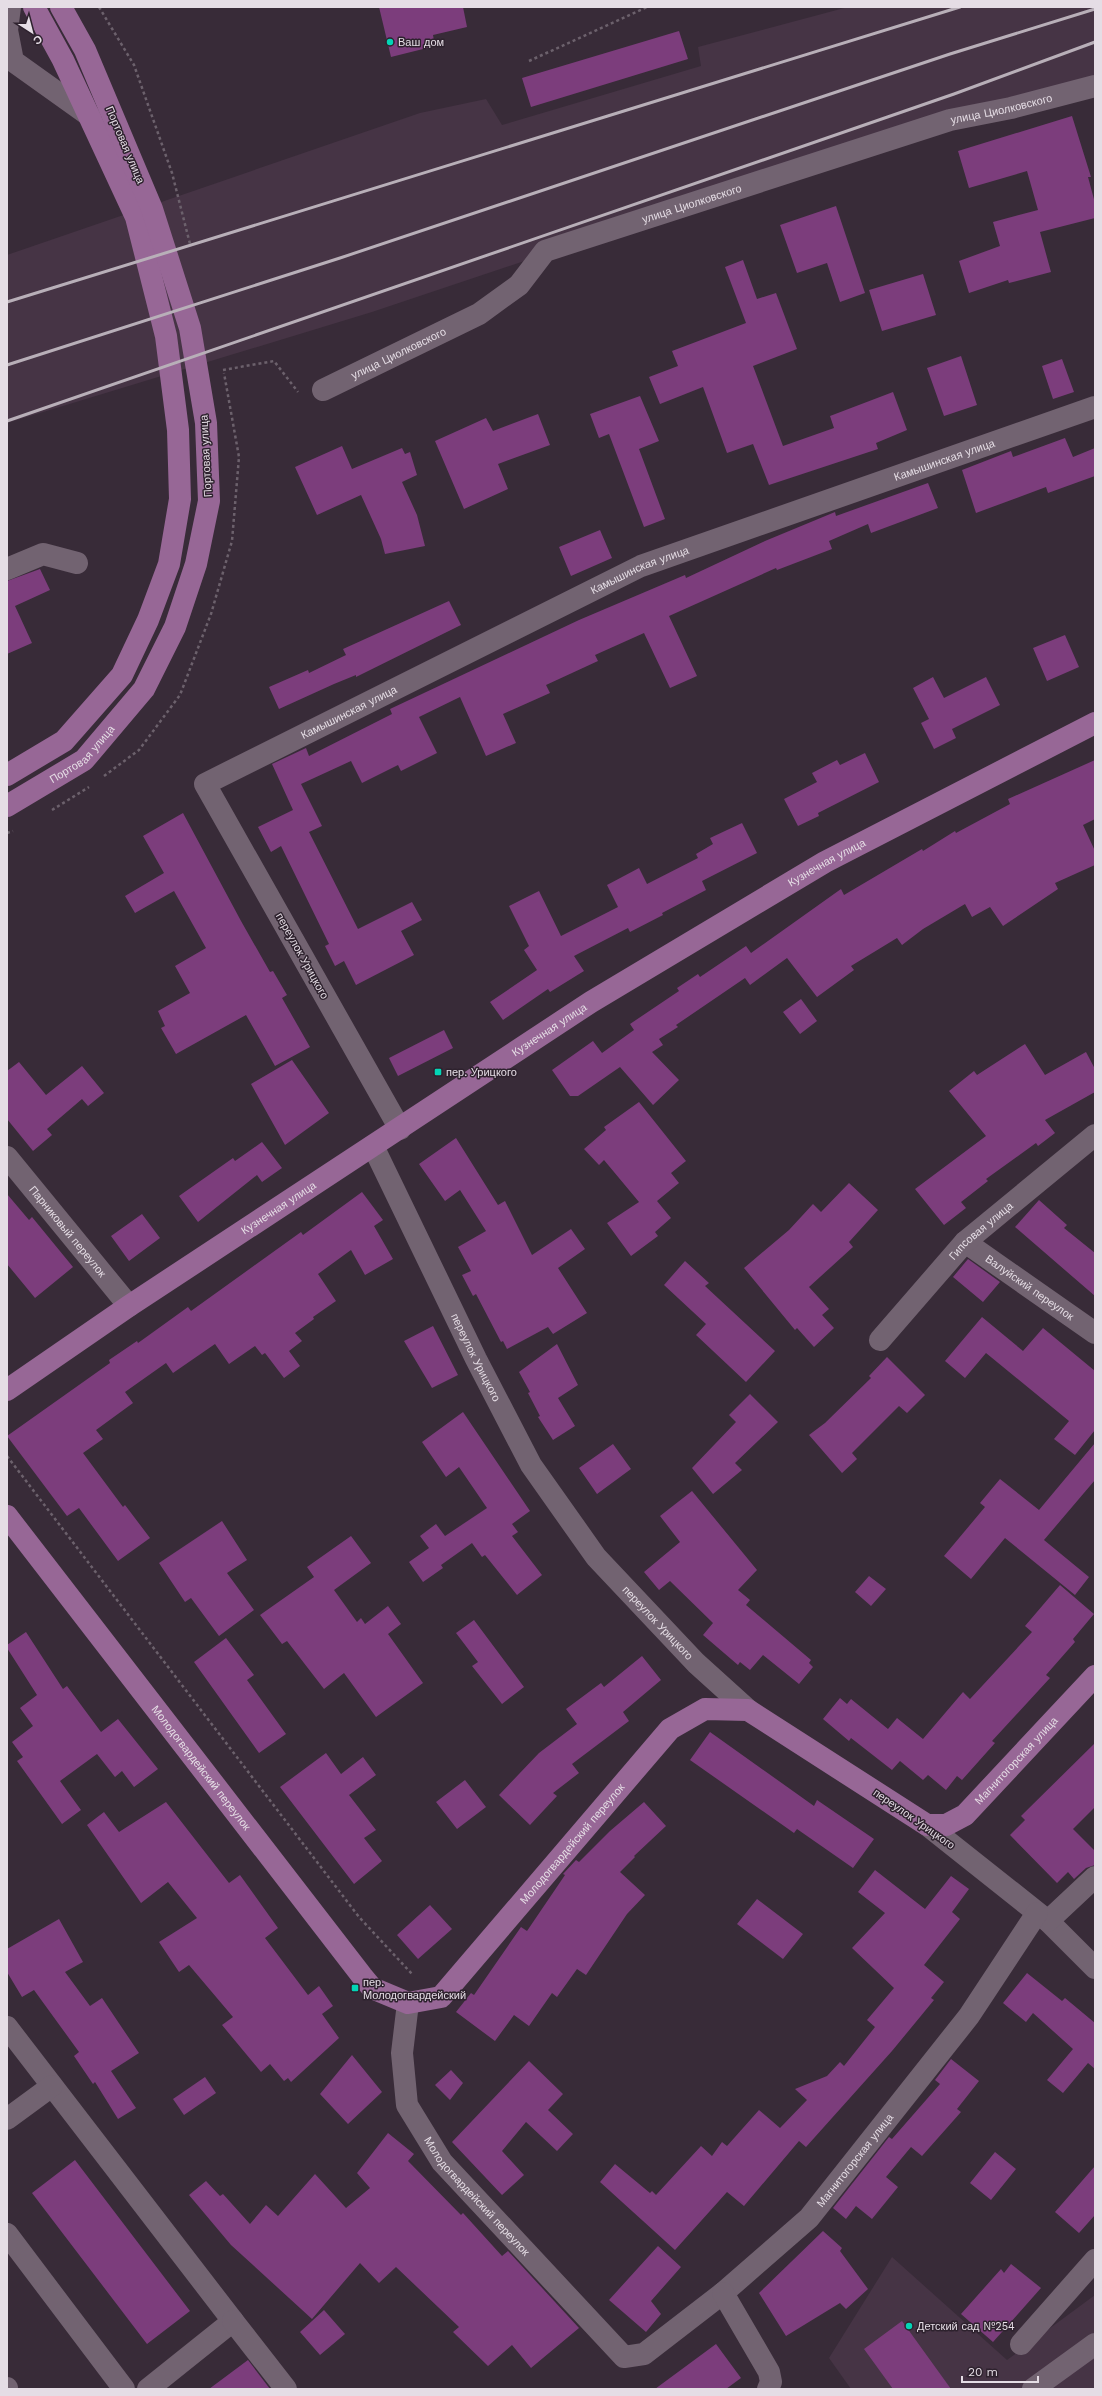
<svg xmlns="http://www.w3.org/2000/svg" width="1102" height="2396" viewBox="0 0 1102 2396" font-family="'Work Sans',sans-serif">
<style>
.built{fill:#463445}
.building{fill:#7c3d7c}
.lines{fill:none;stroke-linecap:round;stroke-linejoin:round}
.path{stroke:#6c616c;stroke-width:2.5;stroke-dasharray:3 3;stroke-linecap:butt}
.minor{stroke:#726371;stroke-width:22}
.major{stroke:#976796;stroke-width:22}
.rail{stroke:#b8afb8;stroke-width:3}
.poi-dot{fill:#03d5b6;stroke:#2e222e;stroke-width:1.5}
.labels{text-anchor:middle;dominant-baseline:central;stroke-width:3;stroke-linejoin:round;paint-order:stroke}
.poi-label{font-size:11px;fill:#e5dde5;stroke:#2e222e;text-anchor:start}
.street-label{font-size:11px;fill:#e5dde5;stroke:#2e222e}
</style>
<rect width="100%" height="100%" fill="#382b38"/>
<path class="built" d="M 848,7 L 1095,7 L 1095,85 L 892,138 L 372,312 L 7,423 L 7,255 L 420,113 L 486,99 L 502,125 L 701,66 L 698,47 Z
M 892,2257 L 1007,2360 L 1095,2295 L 1095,2389 L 851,2389 L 829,2358 Z"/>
<path class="building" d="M 379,7 L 463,7 L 467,27 L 433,35 L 435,46 L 391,57 Z
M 679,31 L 688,59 L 531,107 L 522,78 Z
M 1072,116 L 1091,177 L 1088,177 L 1095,203 L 1095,218 L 1040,232 L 1051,272 L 1009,283 L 1008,280 L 969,293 L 959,261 L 1000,246 L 993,222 L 1038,210 L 1027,171 L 969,188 L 958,151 Z
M 836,206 L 865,293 L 840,302 L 827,263 L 797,273 L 780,225 Z
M 743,260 L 757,299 L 776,293 L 797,349 L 753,366 L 783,446 L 834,428 L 830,416 L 893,392 L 907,430 L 876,443 L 878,449 L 769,485 L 753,444 L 727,453 L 703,387 L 660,404 L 649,377 L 678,366 L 672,351 L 746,323 L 725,267 Z
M 923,274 L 936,315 L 882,331 L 869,290 Z
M 961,356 L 977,405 L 944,416 L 927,368 Z
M 1062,359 L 1074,392 L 1053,399 L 1042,366 Z
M 640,396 L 659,441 L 639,449 L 665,519 L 644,527 L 609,434 L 599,438 L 590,414 Z
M 538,414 L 550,445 L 498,464 L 508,489 L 464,509 L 435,441 L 486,418 L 493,431 Z
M 1065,438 L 1073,457 L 1095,448 L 1095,476 L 1048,493 L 1046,487 L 976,513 L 962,470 L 1011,451 L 1013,457 Z
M 342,446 L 352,469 L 402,448 L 405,454 L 410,452 L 417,475 L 402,482 L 417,515 L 425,546 L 385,554 L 381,539 L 361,495 L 317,515 L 295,467 Z
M 928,483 L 938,508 L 871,533 L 868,524 L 829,541 L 832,549 L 777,570 L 776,568 L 669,616 L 697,676 L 670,688 L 644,633 L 595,655 L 598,661 L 546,685 L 550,693 L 503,714 L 516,743 L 486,756 L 460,697 L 419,717 L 437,753 L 401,771 L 398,765 L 362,783 L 351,761 L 301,784 L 322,826 L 309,832 L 358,929 L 412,902 L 422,920 L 401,931 L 414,955 L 356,985 L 344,961 L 335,966 L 325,946 L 329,944 L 281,846 L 271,852 L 258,827 L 293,810 L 272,764 L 306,748 L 309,756 L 392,714 L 390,709 L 579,620 L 685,575 L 686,578 L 765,541 L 835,512 L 836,516 Z
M 600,530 L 612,558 L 571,576 L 559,547 Z
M 40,569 L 50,590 L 15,606 L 32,643 L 7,654 L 7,581 Z
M 449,601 L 461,625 L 356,677 L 356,675 L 334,684 L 279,709 L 269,687 L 308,670 L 309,673 L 346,655 L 343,649 Z
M 1065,635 L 1079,667 L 1047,681 L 1033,648 Z
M 933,677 L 944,698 L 986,677 L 1000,705 L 952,729 L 956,738 L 934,749 L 921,723 L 929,719 L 913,688 Z
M 865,753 L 879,782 L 818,813 L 819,816 L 798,826 L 784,799 L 817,782 L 812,773 L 837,760 L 840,765 Z
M 1095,760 L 1095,819 L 1083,825 L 1095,851 L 1095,865 L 1055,883 L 1058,889 L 1003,926 L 990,907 L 972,917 L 965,904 L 923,929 L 902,945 L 897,938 L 851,966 L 854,970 L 817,997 L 787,958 L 750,985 L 745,978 L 676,1025 L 678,1027 L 659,1039 L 663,1045 L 652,1052 L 679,1080 L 653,1105 L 620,1067 L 578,1096 L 570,1096 L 552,1070 L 593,1041 L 602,1053 L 634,1030 L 630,1024 L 679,991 L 677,988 L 698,974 L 700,977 L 746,946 L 751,953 L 841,889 L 844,895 L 922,849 L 923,851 L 955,831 L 956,833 L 1010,804 L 1008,799 Z
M 183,813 L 241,921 L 270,972 L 273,971 L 287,995 L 282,998 L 310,1047 L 275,1066 L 246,1015 L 176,1054 L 161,1028 L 165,1026 L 158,1011 L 190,993 L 175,966 L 206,948 L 174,891 L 135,913 L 125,896 L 164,873 L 143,836 Z
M 742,823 L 757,853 L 702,881 L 706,890 L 662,913 L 663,915 L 630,932 L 628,928 L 574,956 L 584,971 L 550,992 L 548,989 L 503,1020 L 490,1002 L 537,970 L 524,950 L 529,946 L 509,906 L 539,891 L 561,936 L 618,907 L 607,885 L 639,868 L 647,884 L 698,858 L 696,854 L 713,844 L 710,838 Z
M 801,999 L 817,1021 L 800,1034 L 783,1012 Z
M 444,1030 L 453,1048 L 398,1076 L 389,1058 Z
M 1025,1044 L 1045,1075 L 1086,1052 L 1095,1069 L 1095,1092 L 1045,1120 L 1055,1133 L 1038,1146 L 1036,1143 L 986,1179 L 988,1181 L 961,1202 L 966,1208 L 944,1225 L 915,1189 L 986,1136 L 949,1091 L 974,1071 L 977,1075 Z
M 292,1060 L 329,1113 L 285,1145 L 251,1084 Z
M 19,1062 L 46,1095 L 82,1066 L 104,1093 L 88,1106 L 82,1099 L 47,1129 L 52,1135 L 33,1151 L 7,1119 L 7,1071 Z
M 639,1102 L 686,1161 L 671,1173 L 679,1183 L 657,1201 L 671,1218 L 655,1232 L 658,1236 L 631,1256 L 607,1223 L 639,1202 L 604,1160 L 599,1165 L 584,1149 L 606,1130 L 604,1127 Z
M 456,1138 L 498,1205 L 505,1201 L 532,1255 L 571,1229 L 585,1249 L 558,1268 L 587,1313 L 553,1334 L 548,1327 L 507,1349 L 503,1341 L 501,1342 L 476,1294 L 473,1296 L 462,1275 L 471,1271 L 458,1247 L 486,1231 L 460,1190 L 445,1201 L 419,1164 Z
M 262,1142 L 282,1168 L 262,1182 L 257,1175 L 198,1222 L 179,1196 L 233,1158 L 235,1161 Z
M 849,1183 L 878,1210 L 849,1242 L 853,1247 L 809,1287 L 829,1309 L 822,1315 L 834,1328 L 814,1347 L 797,1328 L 795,1330 L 744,1268 L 789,1230 L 813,1204 L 821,1212 Z
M 362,1192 L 383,1220 L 374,1226 L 393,1259 L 365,1275 L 351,1250 L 318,1274 L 336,1301 L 313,1317 L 314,1319 L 295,1333 L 302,1341 L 289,1351 L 300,1366 L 284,1378 L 265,1353 L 262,1355 L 255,1346 L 229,1364 L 215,1344 L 173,1373 L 166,1363 L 125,1392 L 133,1403 L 96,1430 L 103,1439 L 83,1453 L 123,1507 L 125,1505 L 150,1538 L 118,1561 L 79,1508 L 67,1516 L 7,1436 L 110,1363 L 109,1360 L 137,1341 L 138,1343 L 188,1307 L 191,1311 L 301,1232 L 303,1235 Z
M 7,1194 L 29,1220 L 32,1217 L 73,1267 L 35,1298 L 7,1264 Z
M 1039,1200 L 1067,1225 L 1064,1228 L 1095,1253 L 1095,1296 L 1015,1227 Z
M 142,1214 L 160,1238 L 129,1261 L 111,1236 Z
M 968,1259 L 1000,1282 L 983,1302 L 953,1277 Z
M 685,1261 L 709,1283 L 705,1286 L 775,1351 L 746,1382 L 696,1335 L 706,1324 L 664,1285 Z
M 982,1317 L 1023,1351 L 1043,1328 L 1095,1371 L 1095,1430 L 1075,1455 L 1054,1439 L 1069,1421 L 986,1353 L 965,1378 L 945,1361 Z
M 433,1326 L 458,1375 L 432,1388 L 404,1341 Z
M 557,1344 L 578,1385 L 558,1398 L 575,1426 L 553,1440 L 538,1417 L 540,1416 L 528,1393 L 530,1392 L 519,1372 Z
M 887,1357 L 925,1395 L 907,1413 L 899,1406 L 852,1453 L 857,1459 L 842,1473 L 809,1435 L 825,1423 L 871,1378 L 869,1376 Z
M 750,1394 L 778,1422 L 735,1463 L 742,1470 L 713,1494 L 692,1468 L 736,1422 L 729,1415 Z
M 463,1412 L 530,1511 L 512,1524 L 518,1532 L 512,1536 L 542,1575 L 517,1595 L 485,1555 L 482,1557 L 472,1543 L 441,1565 L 443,1568 L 423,1582 L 409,1562 L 429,1548 L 420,1536 L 436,1524 L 445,1536 L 487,1508 L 459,1467 L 446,1477 L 422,1442 Z
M 1095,1443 L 1095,1480 L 1044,1540 L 1089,1577 L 1075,1595 L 1005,1538 L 971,1579 L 944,1556 L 985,1507 L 980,1503 L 1000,1479 L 1039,1510 Z
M 613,1444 L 631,1469 L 597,1494 L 579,1468 Z
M 692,1491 L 757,1570 L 738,1590 L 750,1600 L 746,1605 L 811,1660 L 809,1663 L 813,1667 L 799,1684 L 763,1655 L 750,1670 L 740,1662 L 738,1665 L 703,1635 L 713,1623 L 670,1581 L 659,1590 L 644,1572 L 680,1542 L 660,1516 Z
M 222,1521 L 247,1560 L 227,1573 L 254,1610 L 219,1636 L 191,1598 L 185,1602 L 159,1563 Z
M 351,1536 L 371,1563 L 334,1590 L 357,1622 L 361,1618 L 365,1624 L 388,1606 L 401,1624 L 388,1634 L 423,1683 L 376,1717 L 344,1673 L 324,1689 L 287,1641 L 282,1644 L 260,1615 L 314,1577 L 307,1567 Z
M 869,1576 L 886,1589 L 871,1606 L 855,1592 Z
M 1060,1585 L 1094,1614 L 1073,1639 L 1075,1642 L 1046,1675 L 1050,1678 L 992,1741 L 995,1743 L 962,1780 L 957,1776 L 946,1790 L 928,1775 L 923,1780 L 900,1761 L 892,1770 L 851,1738 L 849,1741 L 823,1719 L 840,1698 L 847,1704 L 851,1699 L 888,1729 L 897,1718 L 923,1739 L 963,1692 L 970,1699 L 1032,1632 L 1025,1626 Z
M 474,1620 L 524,1687 L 502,1704 L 472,1666 L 478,1662 L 456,1633 Z
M 26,1632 L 63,1689 L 67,1686 L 101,1732 L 118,1719 L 158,1769 L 134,1787 L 122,1771 L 115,1777 L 97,1754 L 60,1781 L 81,1810 L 62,1824 L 17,1761 L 23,1757 L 12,1742 L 33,1726 L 20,1708 L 37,1695 L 7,1648 L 7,1645 Z
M 226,1638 L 254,1675 L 247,1680 L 286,1734 L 259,1753 L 194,1662 Z
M 642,1656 L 661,1680 L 623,1712 L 629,1721 L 572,1764 L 579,1773 L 553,1793 L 557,1796 L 530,1825 L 499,1795 L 539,1753 L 577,1724 L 566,1709 L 601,1683 L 604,1687 Z
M 710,1732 L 814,1806 L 817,1800 L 874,1839 L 853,1868 L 797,1829 L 794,1833 L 690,1760 Z
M 1095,1743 L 1095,1807 L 1073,1829 L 1095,1851 L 1095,1865 L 1086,1868 L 1074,1879 L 1068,1872 L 1057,1883 L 1010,1835 L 1025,1820 L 1021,1816 Z
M 326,1753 L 341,1774 L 363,1757 L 376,1775 L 349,1795 L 376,1830 L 364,1838 L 382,1861 L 354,1884 L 280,1787 Z
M 465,1780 L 486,1807 L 457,1829 L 436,1802 Z
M 166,1802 L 229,1883 L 240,1875 L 278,1928 L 265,1938 L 308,1995 L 319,1986 L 333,2006 L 322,2014 L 339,2038 L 291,2082 L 288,2078 L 284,2081 L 270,2064 L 261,2072 L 222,2025 L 233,2017 L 189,1965 L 179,1972 L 159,1942 L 197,1918 L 168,1882 L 141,1903 L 87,1825 L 104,1812 L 119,1832 Z
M 644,1802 L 666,1826 L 634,1856 L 635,1857 L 620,1872 L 645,1895 L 627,1914 L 586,1975 L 577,1969 L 557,1997 L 552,1993 L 529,2026 L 514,2015 L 495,2041 L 456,2012 L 471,1993 L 474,1995 L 521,1927 L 527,1931 L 565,1875 L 563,1874 L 576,1860 L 579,1862 L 610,1831 Z
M 875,1870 L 925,1909 L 951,1876 L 969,1889 L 952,1912 L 960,1919 L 924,1965 L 944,1982 L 931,1998 L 934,2000 L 892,2051 L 806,2147 L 799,2141 L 744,2206 L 727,2192 L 675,2250 L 600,2182 L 615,2164 L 650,2193 L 652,2191 L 656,2195 L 701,2146 L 712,2156 L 722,2142 L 727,2146 L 759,2110 L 780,2128 L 807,2100 L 795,2089 L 827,2076 L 840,2062 L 844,2066 L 875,2027 L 867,2020 L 894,1988 L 852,1948 L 885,1913 L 858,1892 Z
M 757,1899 L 803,1934 L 783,1959 L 737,1924 Z
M 430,1905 L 452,1929 L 418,1959 L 397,1935 Z
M 59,1919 L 83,1962 L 65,1972 L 90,2006 L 102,1998 L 139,2053 L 111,2071 L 136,2108 L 118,2119 L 95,2082 L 93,2084 L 74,2056 L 79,2052 L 34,1990 L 22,1997 L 7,1972 L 7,1949 Z
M 1027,1973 L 1062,2001 L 1065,1998 L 1095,2023 L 1095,2069 L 1088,2063 L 1063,2093 L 1047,2080 L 1073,2049 L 1033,2013 L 1026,2022 L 1003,2003 Z
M 352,2055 L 382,2092 L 348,2124 L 320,2094 Z
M 951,2059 L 979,2081 L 957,2109 L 961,2112 L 922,2156 L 911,2147 L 886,2177 L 898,2187 L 872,2219 L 856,2206 L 846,2219 L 833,2208 L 889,2137 L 892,2139 L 940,2084 L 935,2080 Z
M 529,2061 L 563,2094 L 548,2110 L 573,2134 L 557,2151 L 526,2122 L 502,2151 L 524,2175 L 502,2195 L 452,2142 Z
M 451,2070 L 463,2083 L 450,2100 L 435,2085 Z
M 205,2077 L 216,2093 L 184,2115 L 173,2099 Z
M 388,2133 L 414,2154 L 408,2161 L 461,2215 L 463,2213 L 502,2256 L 508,2251 L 579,2328 L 531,2368 L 512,2345 L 488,2366 L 453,2332 L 459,2327 L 396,2267 L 379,2283 L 360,2263 L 312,2319 L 231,2245 L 189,2195 L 206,2181 L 220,2196 L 223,2194 L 250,2224 L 266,2205 L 278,2216 L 315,2174 L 346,2208 L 370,2188 L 357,2173 Z
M 995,2152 L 1016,2169 L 991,2200 L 970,2183 Z
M 75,2160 L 190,2311 L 147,2344 L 32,2193 Z
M 1095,2166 L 1095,2215 L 1079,2233 L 1055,2212 Z
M 823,2231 L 842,2248 L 840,2251 L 868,2289 L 846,2309 L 840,2303 L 786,2336 L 759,2293 Z
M 658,2246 L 681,2267 L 651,2301 L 661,2314 L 646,2332 L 609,2300 Z
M 1011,2264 L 1041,2288 L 993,2342 L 961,2314 L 1001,2269 L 1004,2273 Z
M 324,2310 L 345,2334 L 320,2355 L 300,2332 Z
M 902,2321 L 951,2389 L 893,2389 L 864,2349 Z
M 716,2344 L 741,2378 L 726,2389 L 655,2389 Z
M 248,2360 L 270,2389 L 209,2389 Z"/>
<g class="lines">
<path class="path" d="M 99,7 L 134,65 L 172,173 L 190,244
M 529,61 L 647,7
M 223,370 L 274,361 L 298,392
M 104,776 L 139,750 L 180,695 L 211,614 L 232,541 L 239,457 L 224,373
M 52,810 L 89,787
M 7,833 L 13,831
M 7,1456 L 359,1917 L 412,1974"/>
<g class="minor">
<path d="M 10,7 L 7,30 L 13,61 L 90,116"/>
<path id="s1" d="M 323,390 L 479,314 L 519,285 L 545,251 L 950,120 L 1011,108 L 1095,86"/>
<path d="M 7,569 L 43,554 L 77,563"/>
<path id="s2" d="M 400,1129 L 205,784 L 641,566 L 1095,407"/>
<path id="s3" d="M 373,1146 L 476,1359 L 531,1465 L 596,1557 L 696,1663 L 748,1710"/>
<path id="s4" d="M 7,1157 L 129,1306"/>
<path id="s5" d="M 965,1242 L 1095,1333"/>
<path id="s6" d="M 880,1340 L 965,1242 L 1095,1135"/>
<path d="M 927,1825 L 1048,1921 L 1095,1968"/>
<path d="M 1048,1921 L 1095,1877"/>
<path id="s7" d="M 408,2003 L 402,2053 L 407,2105 L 442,2162 L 624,2357 L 644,2354 L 723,2293 L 809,2218 L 969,2016 L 1037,1913"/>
<path d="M 7,2027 L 233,2321 L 148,2389"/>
<path d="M 7,2119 L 52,2086"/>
<path d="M 7,2234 L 124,2389"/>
<path d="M 723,2293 L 769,2372 L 771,2382 L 768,2389"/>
<path d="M 233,2321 L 286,2389"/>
<path d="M 1021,2344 L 1095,2260"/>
<path d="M 7,2388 L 7,2389"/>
<path d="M 1033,2389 L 1095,2344"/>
</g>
<g class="major">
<path d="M 7,775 L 64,741 L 122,675 L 148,620 L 169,564 L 180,499 L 178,430 L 166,336 L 136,217 L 63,60 L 34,7"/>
<path id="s8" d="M 7,806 L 84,760 L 144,689 L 175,627 L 196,564 L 209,501 L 206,423 L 190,328 L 152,209 L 85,50 L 61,7"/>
<path id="s9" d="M 7,1390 L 129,1306 L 591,1002 L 825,862 L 1095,723"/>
<path id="s10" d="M 7,1516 L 362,1976 L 372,1988 L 408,2003 L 441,1997 L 670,1729 L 705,1709 L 748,1710 L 927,1825 L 946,1825 L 965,1815 L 1095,1676"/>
</g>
<path class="rail" d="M 7,302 L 960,7
M 7,365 L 340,258 L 950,54 L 1095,9
M 7,421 L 954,94 L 1095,42"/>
</g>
<g class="poi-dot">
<circle cx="390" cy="42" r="4"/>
<rect x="434" y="1068" width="8" height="8" rx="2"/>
<rect x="351" y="1984" width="8" height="8" rx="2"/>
<circle cx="909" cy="2326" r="4"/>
</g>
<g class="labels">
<g class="poi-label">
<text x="398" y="42">Ваш дом</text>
<text x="446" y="1072">пер. Урицкого</text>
<text x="363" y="1982">пер.<tspan x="363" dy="13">Молодогвардейский</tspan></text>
<text x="917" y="2326">Детский сад №254</text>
</g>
<g class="street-label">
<text stroke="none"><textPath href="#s1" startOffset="744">улица Циолковского</textPath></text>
<text transform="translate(125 145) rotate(67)">Портовая улица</text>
<text stroke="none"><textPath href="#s1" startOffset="420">улица Циолковского</textPath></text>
<text stroke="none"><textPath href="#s1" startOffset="84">улица Циолковского</textPath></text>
<text transform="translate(206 456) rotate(-93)">Портовая улица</text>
<text stroke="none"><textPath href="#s2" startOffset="1205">Камышинская улица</textPath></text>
<text stroke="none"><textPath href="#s2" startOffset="881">Камышинская улица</textPath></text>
<text stroke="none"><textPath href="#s2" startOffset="557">Камышинская улица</textPath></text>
<text stroke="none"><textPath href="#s8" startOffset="92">Портовая улица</textPath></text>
<text stroke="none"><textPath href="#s9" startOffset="975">Кузнечная улица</textPath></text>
<text transform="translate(302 956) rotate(61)">переулок Урицкого</text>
<text stroke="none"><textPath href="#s9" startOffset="651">Кузнечная улица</textPath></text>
<text stroke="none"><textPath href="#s9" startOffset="327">Кузнечная улица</textPath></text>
<text stroke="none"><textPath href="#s4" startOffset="96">Парниковый переулок</textPath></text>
<text stroke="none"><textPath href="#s6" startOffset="149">Гипсовая улица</textPath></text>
<text stroke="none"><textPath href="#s5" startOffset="79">Валуйский переулок</textPath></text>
<text stroke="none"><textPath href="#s3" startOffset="235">переулок Урицкого</textPath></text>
<text stroke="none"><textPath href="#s3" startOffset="559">переулок Урицкого</textPath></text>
<text stroke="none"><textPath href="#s10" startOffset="1433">Магнитогорская улица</textPath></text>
<text stroke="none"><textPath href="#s10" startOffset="318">Молодогвардейский переулок</textPath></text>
<text transform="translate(914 1819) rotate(35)">переулок Урицкого</text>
<text stroke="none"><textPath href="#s10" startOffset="871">Молодогвардейский переулок</textPath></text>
<text stroke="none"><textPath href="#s7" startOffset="744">Магнитогорская улица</textPath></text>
<text stroke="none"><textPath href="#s7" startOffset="218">Молодогвардейский переулок</textPath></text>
</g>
</g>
<rect width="1102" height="2396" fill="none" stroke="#e5dde5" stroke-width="16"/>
<g transform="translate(32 32) rotate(144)" stroke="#2e222e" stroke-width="3" paint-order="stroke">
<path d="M0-3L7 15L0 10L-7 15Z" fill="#e5dde5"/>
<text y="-6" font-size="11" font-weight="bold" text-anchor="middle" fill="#e5dde5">С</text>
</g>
<path d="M962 2376v6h76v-6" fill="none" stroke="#e5dde5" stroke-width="2"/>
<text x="968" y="2376" font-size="12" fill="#e5dde5" stroke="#2e222e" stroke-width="3" paint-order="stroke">20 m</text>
</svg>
